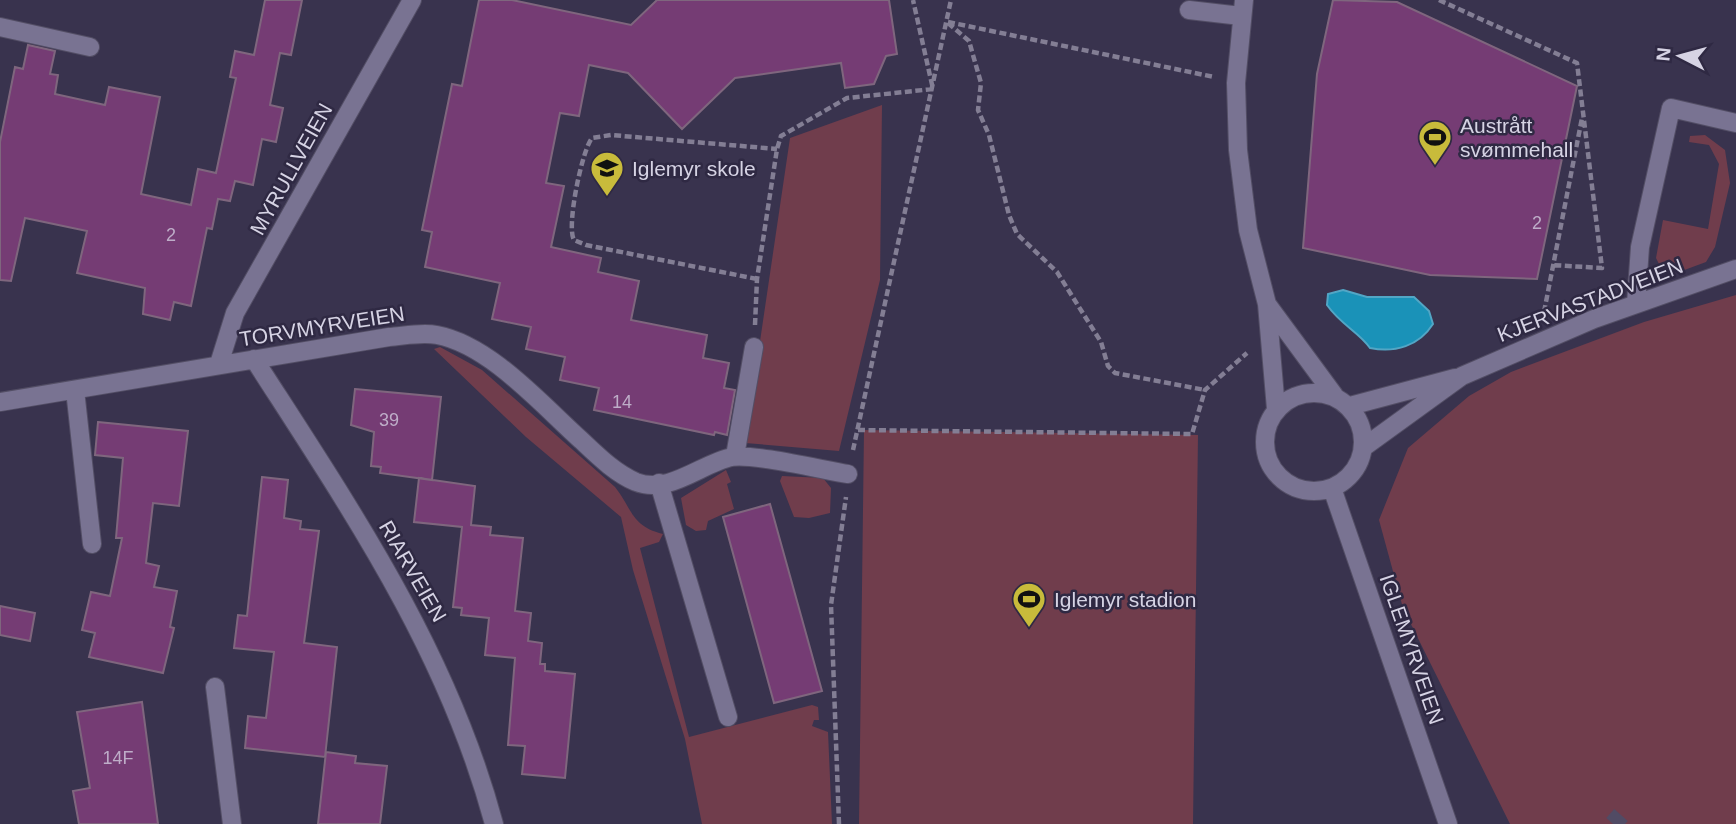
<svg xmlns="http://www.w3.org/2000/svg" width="1736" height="824" viewBox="0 0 1736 824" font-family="Helvetica,sans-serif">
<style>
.green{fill:#703d4c}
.water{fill:#1a92b8;stroke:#52a6c5;stroke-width:2}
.building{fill:#753c74;stroke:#7f667e;stroke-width:2}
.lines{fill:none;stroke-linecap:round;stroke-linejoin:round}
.minor-tunnel{stroke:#514b64;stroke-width:18;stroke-dasharray:18 9;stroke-linecap:butt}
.minor-casing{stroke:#534e65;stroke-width:20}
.path{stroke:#837e94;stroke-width:4.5;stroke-dasharray:7 3.5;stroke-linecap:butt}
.minor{stroke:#797392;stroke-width:18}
.labels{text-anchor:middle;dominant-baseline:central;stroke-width:5;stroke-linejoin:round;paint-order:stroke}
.number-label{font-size:18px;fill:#beadc8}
.poi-label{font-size:21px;fill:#d6d3e4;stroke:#2f2943;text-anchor:start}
.street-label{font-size:21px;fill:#d6d3e4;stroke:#2f2943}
</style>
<rect width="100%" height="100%" fill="#39334e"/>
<path class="green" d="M 882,105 L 880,280 L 839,451 L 745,443 L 790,138 Z
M 1705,135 L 1725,150 L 1730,183 L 1715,247 L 1706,262 L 1679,272 L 1662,270 L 1656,258 L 1663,220 L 1708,229 L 1719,164 L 1709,145 L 1689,142 L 1690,136 Z
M 1736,295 L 1736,824 L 1510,824 L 1403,608 L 1379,520 L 1408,448 L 1469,396 L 1511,372 L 1644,322 Z
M 440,347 L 482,370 L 615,487 C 633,510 631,526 663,534 L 659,542 L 640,548 L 689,737 L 812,705 L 818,707 L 819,720 L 814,720 L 812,726 L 828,732 L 832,824 L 702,824 L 685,739 L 633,570 L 621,517 L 526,437 L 434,349 Z
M 864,430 L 1198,435 L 1193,824 L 859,824 Z
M 726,470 L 731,482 L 727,484 L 734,509 L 708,521 L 706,530 L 696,531 L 686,525 L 681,498 Z
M 782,476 L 823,478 L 831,488 L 830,513 L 809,518 L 794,517 L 780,481 Z"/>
<path class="water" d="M 1343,290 L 1367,297 L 1414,297 L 1429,311 L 1433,324 C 1419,346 1395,353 1370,348 C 1359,332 1341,325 1327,305 L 1328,294 Z"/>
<path class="building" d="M 265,0 L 302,0 L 291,55 L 280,53 L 270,105 L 283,108 L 276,142 L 262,139 L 253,185 L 235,181 L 230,201 L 218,199 L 212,229 L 207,228 L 191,306 L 174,302 L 170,320 L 143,314 L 145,288 L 77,273 L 87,231 L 25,218 L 11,281 L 0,280 L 0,142 L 15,67 L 23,69 L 28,45 L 55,51 L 50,74 L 58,75 L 55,94 L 105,105 L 109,87 L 160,97 L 141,194 L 191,205 L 198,169 L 216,173 L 236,78 L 230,77 L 235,51 L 254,55 Z
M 479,0 L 512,0 L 631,25 L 657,0 L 889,0 L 897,54 L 886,56 L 874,84 L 845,88 L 841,63 L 735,78 L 682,129 L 628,73 L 589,65 L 579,116 L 560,113 L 546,183 L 564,186 L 551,247 L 601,258 L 598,272 L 639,281 L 631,320 L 707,335 L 703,358 L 729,363 L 724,388 L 735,390 L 727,435 L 715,432 L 714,435 L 594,410 L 599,388 L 560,380 L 565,357 L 526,349 L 531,327 L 492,319 L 500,283 L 425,267 L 432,232 L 422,230 L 452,84 L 462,86 Z
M 1333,0 L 1397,2 L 1577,86 L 1537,279 L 1430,275 L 1303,248 L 1317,74 Z
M 355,389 L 441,397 L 432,480 L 380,473 L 381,467 L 371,466 L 374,432 L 351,425 Z
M 98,422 L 188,431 L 179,506 L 153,503 L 146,563 L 159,566 L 154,587 L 177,591 L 170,627 L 174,628 L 163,673 L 89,657 L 95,633 L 82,630 L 91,592 L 110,596 L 122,538 L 116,538 L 123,458 L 95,455 Z
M 262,477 L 288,480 L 284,518 L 301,521 L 300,529 L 319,531 L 304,643 L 337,647 L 325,757 L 245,748 L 248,716 L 266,718 L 274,652 L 234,648 L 238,615 L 247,616 Z
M 419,478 L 475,486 L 471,525 L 491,527 L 490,535 L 523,538 L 515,611 L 531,613 L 528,641 L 542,643 L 540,664 L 545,664 L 545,671 L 575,674 L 565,778 L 522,774 L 525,746 L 508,745 L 515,658 L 485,655 L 489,618 L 461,615 L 462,608 L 453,607 L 462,527 L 414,522 Z
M 770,504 L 822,691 L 774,703 L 723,517 Z
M 0,606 L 35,613 L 30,641 L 0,635 Z
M 142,702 L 158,824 L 79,824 L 73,791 L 90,788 L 77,712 Z
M 326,752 L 356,756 L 355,763 L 387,766 L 380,824 L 318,824 Z"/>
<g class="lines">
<path class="minor-tunnel" d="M 1613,824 L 1621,815"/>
<defs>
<path id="minor" d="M 1244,0 L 1236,83 L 1238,150 L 1248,230 L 1267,304 L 1276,409
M 1189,10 L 1241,16
M 0,27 L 90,47
M 1267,304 L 1334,395
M 1636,304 L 1640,247 L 1671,108 L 1736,123
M 254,359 C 351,510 447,649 494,824
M 219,364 L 235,313 L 412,0
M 75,390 L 92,544
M1265 442a49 49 0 1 1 98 0a49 49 0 1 1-98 0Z
M 0,402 L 389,337 C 404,336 421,332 437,335 C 490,345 542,405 581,440 C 598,456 615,473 636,482 C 669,495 702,463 732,457 C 752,453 823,470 848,474
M 1350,406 L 1455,378
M 1364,447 L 1462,376 L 1594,319 L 1736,269
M 735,456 L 754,347
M 659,483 L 728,717
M 1332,488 L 1448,824
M 215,687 L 232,824"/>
</defs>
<use href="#minor" class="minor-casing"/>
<path class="path" d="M 1439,0 L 1577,63 L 1602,268 L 1551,265
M 948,22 L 1214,77
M 948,23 L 969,41 L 981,83 L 978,110 L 989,135 L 1009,215 L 1017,234 L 1057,272 L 1101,342 L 1108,366 L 1115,373 L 1205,390
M 757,279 L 586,245 L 574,240 C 566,227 582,150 592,138 L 611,135 L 777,149
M 1544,312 L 1582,118
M 755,325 L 757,279 L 777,149 L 781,136 L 847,98 L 933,89 L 913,0
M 858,430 L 1192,434 L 1205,390 L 1247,353
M 853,450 L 951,0
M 839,824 L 831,605 L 846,497"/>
<use href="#minor" class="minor"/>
</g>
<defs>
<symbol id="stadium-pin" viewBox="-11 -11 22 30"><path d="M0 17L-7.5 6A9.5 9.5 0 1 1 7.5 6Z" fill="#c8bb3b" stroke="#2f2943"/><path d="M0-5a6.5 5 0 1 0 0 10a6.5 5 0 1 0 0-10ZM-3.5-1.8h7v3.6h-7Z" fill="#111"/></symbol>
<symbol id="school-pin" viewBox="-11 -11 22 30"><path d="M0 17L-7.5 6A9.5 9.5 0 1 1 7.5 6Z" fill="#c8bb3b" stroke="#2f2943"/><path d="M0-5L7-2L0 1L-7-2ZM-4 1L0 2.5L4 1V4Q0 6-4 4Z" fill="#111"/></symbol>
</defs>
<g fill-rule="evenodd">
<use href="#stadium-pin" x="1416" y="118" width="38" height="52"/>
<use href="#school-pin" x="588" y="149" width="38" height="52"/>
<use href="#stadium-pin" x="1010" y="580" width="38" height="52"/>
</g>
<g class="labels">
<g class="number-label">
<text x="1537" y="223">2</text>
<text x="171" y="235">2</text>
<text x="622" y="402">14</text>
<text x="389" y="420">39</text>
<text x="118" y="758">14F</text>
</g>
<g class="poi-label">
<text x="1460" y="125">Austrått<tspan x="1460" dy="24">svømmehall</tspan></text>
<text x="632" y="168">Iglemyr skole</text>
<text x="1054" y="599">Iglemyr stadion</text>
</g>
<g class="street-label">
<text transform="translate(291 169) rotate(-61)">MYRULLVEIEN</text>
<text transform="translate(1590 300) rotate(-21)">KJERVASTADVEIEN</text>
<text transform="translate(322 326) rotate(-9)">TORVMYRVEIEN</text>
<text transform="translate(413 571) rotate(60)">RIARVEIEN</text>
<text transform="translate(1412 649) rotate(71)">IGLEMYRVEIEN</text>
</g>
</g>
<g transform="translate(1680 56) rotate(276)" stroke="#2f2943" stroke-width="5" paint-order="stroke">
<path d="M0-5L12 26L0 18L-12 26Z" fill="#d6d3e4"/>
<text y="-10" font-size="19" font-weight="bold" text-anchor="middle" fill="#d6d3e4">N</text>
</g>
</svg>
